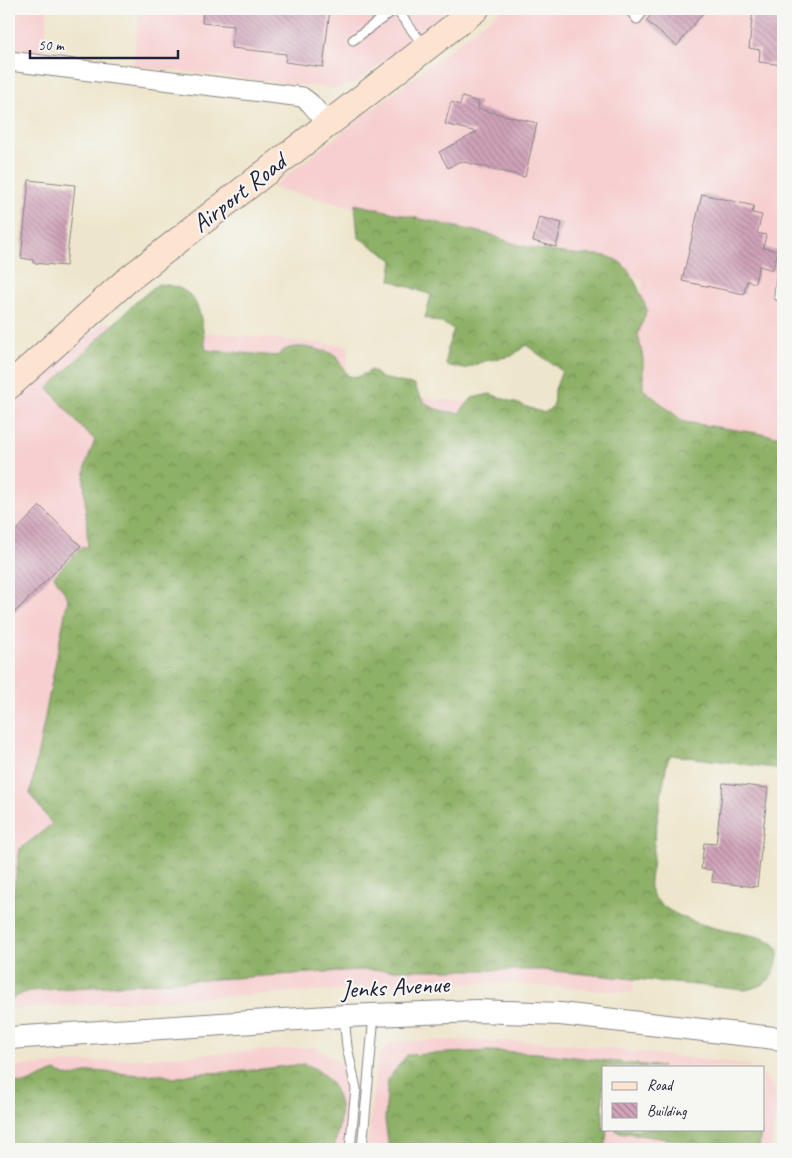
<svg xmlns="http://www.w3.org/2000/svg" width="792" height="1158" viewBox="0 0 792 1158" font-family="Caveat,sans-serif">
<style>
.built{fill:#f7cfd0}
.forest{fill:url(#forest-crowns);stroke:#586a50}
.building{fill:url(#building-back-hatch)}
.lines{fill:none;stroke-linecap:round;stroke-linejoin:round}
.service-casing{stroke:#888484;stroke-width:11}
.minor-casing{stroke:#888484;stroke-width:21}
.tertiary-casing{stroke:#888484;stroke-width:24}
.secondary-casing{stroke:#888484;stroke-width:28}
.service{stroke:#fff;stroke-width:9}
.minor{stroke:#fff;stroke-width:19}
.tertiary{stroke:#fff;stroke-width:22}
.secondary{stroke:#fde4d1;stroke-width:26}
.labels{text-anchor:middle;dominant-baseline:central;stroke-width:4.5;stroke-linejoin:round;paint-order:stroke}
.street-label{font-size:25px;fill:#22223b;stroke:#f6f6f2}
</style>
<defs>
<pattern id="forest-crowns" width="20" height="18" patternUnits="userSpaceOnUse" patternTransform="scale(1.25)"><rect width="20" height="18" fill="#8db166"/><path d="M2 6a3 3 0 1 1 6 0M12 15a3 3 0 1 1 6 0" fill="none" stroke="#739055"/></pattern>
<pattern id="building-back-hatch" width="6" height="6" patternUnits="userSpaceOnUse" patternTransform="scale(1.25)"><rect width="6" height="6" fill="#d0a3b9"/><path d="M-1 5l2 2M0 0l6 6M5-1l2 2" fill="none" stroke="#a88498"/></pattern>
</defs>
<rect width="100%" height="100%" fill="#f6f6f2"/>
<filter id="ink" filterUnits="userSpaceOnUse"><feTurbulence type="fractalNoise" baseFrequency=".02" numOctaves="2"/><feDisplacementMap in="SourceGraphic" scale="10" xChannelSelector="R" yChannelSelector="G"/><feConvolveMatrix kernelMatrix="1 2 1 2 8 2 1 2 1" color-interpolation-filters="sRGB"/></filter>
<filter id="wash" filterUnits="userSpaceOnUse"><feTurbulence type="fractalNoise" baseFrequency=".0096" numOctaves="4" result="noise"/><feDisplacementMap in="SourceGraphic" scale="20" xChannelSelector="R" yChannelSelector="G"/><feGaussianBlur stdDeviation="1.12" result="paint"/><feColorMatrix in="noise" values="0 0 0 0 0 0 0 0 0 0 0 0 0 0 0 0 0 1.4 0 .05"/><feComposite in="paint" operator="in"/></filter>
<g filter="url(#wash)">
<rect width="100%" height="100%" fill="#eee6cc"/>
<path class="built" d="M 9,9 L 48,9 L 43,54 L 9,50 Z
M 139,9 L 452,9 L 357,82 L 336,89 L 133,66 Z
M 502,9 L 783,9 L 783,690 L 668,678 L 633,993 L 504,983 L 428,984 L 9,1009 L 9,408 L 104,322 L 349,346 L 345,381 L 398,394 L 626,421 L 643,280 L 272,187 Z
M 436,1040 L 552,1042 L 748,1065 L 752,1067 L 603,1067 L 603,1129 L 763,1129 L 763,1074 L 773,1086 L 777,1104 L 771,1149 L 367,1149 L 376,1064 L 381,1053 L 392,1043 L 361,1045 Z
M 314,1047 L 336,1059 L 348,1076 L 350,1098 L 345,1149 L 9,1149 L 9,1067 Z"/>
<path class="forest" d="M 355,204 L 492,235 C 517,247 545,251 573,254 C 589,256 604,252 618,261 C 633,270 640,294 647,310 L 638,334 L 643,358 L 643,389 L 684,422 L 783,437 L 783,769 L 671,755 L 667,762 C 661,797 654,833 652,868 C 651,874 649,882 650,888 C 657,916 715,929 739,933 C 755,936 770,937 779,950 C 775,976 772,984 745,990 L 544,970 L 359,970 L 28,991 L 9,1000 L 9,920 L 20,849 L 52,824 L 30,794 L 68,598 L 54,576 L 81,548 L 88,547 L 84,480 L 86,464 L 95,440 L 82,428 L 48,388 L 136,302 L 158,284 C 203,286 200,316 206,350 L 277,356 C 290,340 317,349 334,354 L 348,376 L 358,377 L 372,370 L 381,378 L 415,385 C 422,407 437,411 459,413 L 472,398 L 490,394 L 544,413 L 553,407 L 554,392 L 562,371 L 526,345 L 512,356 L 485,361 L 464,369 L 446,365 L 447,349 L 454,329 L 442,323 L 425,318 L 431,295 L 390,280 L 393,260 L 358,237 Z
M 489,1051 L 538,1053 L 662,1067 L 603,1067 L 603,1129 L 607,1129 L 605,1149 L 389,1149 L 385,1120 L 388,1079 L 407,1055 Z
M 304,1064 C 322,1069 337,1086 340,1106 C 342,1119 336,1136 334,1149 L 9,1149 L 9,1082 L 25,1084 L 55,1071 L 70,1077 L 93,1071 L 140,1075 L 159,1074 L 174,1078 L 197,1073 L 236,1072 Z
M 615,1129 L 761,1129 L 759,1149 L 723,1149 L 716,1146 L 618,1132 Z"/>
<g id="blocks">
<path class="building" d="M 203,9 L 330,9 L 323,67 L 285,62 L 286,54 L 231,48 L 234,26 L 202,23 Z
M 656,9 L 706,9 L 677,46 L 646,21 Z
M 753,9 L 783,9 L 783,65 L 759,62 L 760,50 L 749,48 Z
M 462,97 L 479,102 L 478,109 L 537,123 L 525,177 L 460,161 L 448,168 L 439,152 L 477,132 L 445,124 L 451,102 L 460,105 Z
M 29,180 L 75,185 L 66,266 L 33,263 L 33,260 L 21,258 Z
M 702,194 L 754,206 L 752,213 L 762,215 L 757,233 L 766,235 L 763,248 L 778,251 L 773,270 L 759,266 L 755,283 L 747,281 L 744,294 L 682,281 Z
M 539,217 L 562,223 L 556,247 L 533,241 Z
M 40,506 L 81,546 L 9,618 L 9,538 Z
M 723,783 L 768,788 L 757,887 L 712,882 L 713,870 L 701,869 L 704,843 L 716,844 Z"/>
</g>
</g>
<g filter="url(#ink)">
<use href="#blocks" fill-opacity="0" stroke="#888484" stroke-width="1"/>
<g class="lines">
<defs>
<path id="service" d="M 396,9 L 424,46
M 629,9 L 637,19 L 645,9
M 353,40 L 395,9
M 783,258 L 779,296 L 783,296
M 344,1017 L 347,1047 L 356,1089 L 350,1149
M 362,1149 L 374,1015"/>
<path id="minor" d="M 9,61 L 302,97 L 310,103 L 328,124"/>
<path id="tertiary" d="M 9,1038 L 344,1016 L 478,1011 L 560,1014 L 783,1039"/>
<path id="secondary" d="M 9,386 L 126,281 L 476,9"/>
</defs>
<use href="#service" class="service-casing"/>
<use href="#minor" class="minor-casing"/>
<use href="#tertiary" class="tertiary-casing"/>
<use href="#secondary" class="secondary-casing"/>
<use href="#service" class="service"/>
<use href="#minor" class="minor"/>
<use href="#tertiary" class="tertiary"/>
<use href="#secondary" class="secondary"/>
</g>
</g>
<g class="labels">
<g class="street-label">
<text transform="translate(239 193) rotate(-38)">Airport Road</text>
<text transform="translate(395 987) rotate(-3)">Jenks Avenue</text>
</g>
</g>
<rect width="792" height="1158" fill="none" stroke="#f6f6f2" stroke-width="30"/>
<rect x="602" y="1066" width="162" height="65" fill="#f6f6f2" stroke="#a1a1a9"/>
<rect x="612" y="1082" width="25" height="8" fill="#fde4d1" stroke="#a1a1a9"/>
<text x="647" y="1090" font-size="15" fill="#22223b">Road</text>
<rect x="612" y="1103" width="25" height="15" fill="url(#building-back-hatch)" stroke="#a1a1a9"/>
<text x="647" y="1116" font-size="15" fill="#22223b">Building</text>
<path d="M30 50v8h148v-8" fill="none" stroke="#22223b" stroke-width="2.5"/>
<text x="38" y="50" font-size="15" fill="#22223b" stroke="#f6f6f2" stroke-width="4" paint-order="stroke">50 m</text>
</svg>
